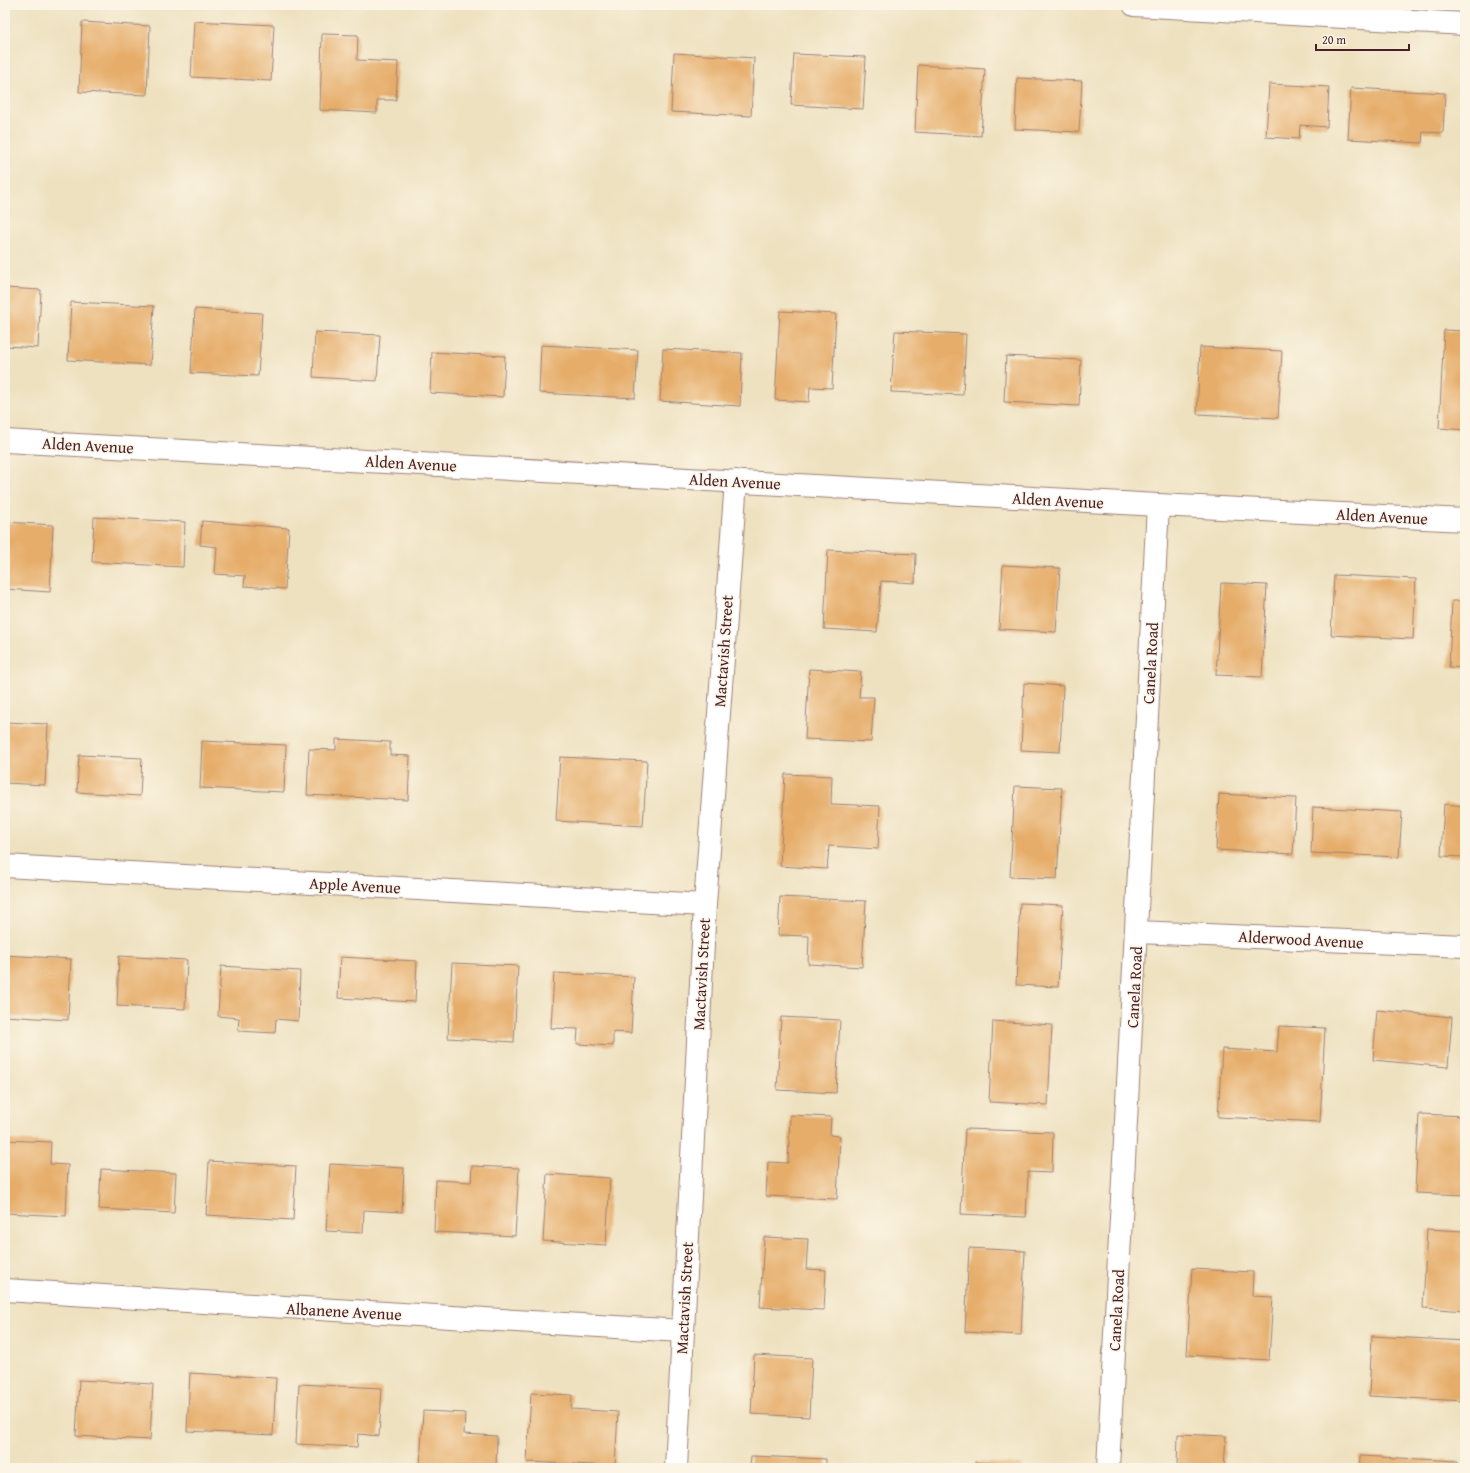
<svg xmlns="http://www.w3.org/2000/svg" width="1470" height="1473" viewBox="0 0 1470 1473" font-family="'Gentium Book Plus',serif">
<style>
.building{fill:#e6ad6b}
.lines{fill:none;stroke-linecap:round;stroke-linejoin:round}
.minor-casing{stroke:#9c8076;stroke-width:24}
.minor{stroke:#fff;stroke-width:22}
.labels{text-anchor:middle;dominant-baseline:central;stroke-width:3;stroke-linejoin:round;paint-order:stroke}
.street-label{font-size:16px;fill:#4a1f2b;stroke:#fcf5e5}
</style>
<rect width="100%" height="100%" fill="#fcf5e5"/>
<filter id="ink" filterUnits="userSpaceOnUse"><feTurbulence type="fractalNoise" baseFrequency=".025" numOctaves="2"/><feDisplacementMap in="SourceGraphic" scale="8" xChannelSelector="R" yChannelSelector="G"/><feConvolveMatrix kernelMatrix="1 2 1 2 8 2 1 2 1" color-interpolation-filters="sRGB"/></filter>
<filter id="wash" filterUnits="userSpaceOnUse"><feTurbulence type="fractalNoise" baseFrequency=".012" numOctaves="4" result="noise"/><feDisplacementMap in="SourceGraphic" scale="16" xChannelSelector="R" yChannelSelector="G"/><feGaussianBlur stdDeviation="0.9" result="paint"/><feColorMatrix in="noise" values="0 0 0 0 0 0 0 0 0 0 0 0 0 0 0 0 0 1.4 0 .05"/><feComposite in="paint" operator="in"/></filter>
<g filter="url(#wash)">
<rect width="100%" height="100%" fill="#eee1c0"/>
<g id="blocks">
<path class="building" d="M 194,21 L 274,25 L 271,81 L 191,77 Z
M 82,22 L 150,26 L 147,95 L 79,92 Z
M 322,34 L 358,35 L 357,60 L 398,62 L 396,100 L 377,100 L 377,113 L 320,110 Z
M 674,53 L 754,58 L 751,116 L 671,112 Z
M 794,54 L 866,57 L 863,109 L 791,105 Z
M 918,65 L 985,69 L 981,136 L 915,132 Z
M 1017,78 L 1082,81 L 1079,132 L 1015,129 Z
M 1269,84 L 1329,87 L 1327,127 L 1300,125 L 1299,139 L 1266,137 Z
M 1351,88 L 1445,93 L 1443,133 L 1423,132 L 1422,143 L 1348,139 Z
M 5,288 L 41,290 L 38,348 L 5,346 Z
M 71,302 L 154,306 L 150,365 L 68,360 Z
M 195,309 L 262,313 L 258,376 L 191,373 Z
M 780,311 L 836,314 L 832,388 L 810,387 L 809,402 L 775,400 Z
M 1444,330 L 1465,331 L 1465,430 L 1439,428 Z
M 895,331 L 966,334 L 963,395 L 891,392 Z
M 315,332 L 380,335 L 377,381 L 313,377 Z
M 541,345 L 638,350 L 635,398 L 539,393 Z
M 1200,347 L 1282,351 L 1278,418 L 1197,414 Z
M 663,349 L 742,353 L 740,406 L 660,401 Z
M 432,352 L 505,356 L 503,397 L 430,393 Z
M 1006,356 L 1081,360 L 1079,406 L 1004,402 Z
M 94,517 L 185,522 L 183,567 L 92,562 Z
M 202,521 L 289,528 L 285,589 L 244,586 L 245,576 L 215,574 L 217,547 L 200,545 Z
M 5,522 L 53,525 L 50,592 L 5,589 Z
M 828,550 L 916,554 L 915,583 L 881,581 L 877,632 L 824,629 Z
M 1003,565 L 1060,568 L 1056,632 L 999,629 Z
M 1334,575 L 1416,579 L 1413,639 L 1331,635 Z
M 1221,583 L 1267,585 L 1262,677 L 1216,675 Z
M 1452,601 L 1465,601 L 1465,668 L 1449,667 Z
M 809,669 L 861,672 L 859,697 L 874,697 L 871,742 L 805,739 Z
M 1024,683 L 1063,686 L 1060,752 L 1021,750 Z
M 5,722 L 48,724 L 45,785 L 5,783 Z
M 336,739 L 390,742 L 390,755 L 410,756 L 408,800 L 307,795 L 309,749 L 336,750 Z
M 202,741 L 286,745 L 284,792 L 200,788 Z
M 79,755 L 142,758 L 140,796 L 77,792 Z
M 560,757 L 647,761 L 643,826 L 556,821 Z
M 785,774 L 832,776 L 831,804 L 880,806 L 878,849 L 829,846 L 827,869 L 780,866 Z
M 1015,786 L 1062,788 L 1057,879 L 1010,877 Z
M 1219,794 L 1296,798 L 1293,854 L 1216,850 Z
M 1444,804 L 1465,806 L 1465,857 L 1441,856 Z
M 1313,807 L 1402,812 L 1399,857 L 1311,853 Z
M 780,897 L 866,901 L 862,967 L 808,964 L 809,936 L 778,935 Z
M 1020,903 L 1063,905 L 1058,987 L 1016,985 Z
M 5,955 L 71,959 L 68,1020 L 5,1016 Z
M 119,956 L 187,960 L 185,1009 L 117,1006 Z
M 340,957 L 417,961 L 415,1002 L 338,998 Z
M 452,963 L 518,966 L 514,1042 L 448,1038 Z
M 221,966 L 300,971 L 298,1021 L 276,1019 L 275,1033 L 238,1031 L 239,1018 L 218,1016 Z
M 554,973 L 634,977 L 631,1033 L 613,1032 L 613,1046 L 577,1044 L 578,1029 L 551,1028 Z
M 1377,1010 L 1452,1017 L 1448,1067 L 1373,1060 Z
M 781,1017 L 840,1020 L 836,1093 L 777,1090 Z
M 993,1021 L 1052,1025 L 1048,1105 L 989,1102 Z
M 1279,1026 L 1325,1028 L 1320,1122 L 1218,1117 L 1222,1049 L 1277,1052 Z
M 1419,1114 L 1465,1116 L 1465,1195 L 1415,1193 Z
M 790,1115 L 831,1117 L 830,1135 L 840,1136 L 837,1199 L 766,1196 L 768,1162 L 788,1163 Z
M 965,1129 L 1053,1132 L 1052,1173 L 1028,1172 L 1026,1217 L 961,1214 Z
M 5,1140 L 51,1142 L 50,1164 L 68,1165 L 66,1216 L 5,1213 Z
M 209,1161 L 296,1166 L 293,1220 L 206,1215 Z
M 330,1164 L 404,1168 L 402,1212 L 364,1210 L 363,1233 L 326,1231 Z
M 472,1166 L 519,1168 L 515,1236 L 434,1232 L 436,1180 L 471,1182 Z
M 101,1169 L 176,1173 L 174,1213 L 99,1209 Z
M 547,1174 L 610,1178 L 606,1245 L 543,1241 Z
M 1427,1229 L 1465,1231 L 1465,1311 L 1423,1308 Z
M 764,1237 L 808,1239 L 806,1269 L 826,1270 L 824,1310 L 760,1307 Z
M 969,1248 L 1025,1251 L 1021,1335 L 965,1332 Z
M 1192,1269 L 1253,1272 L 1252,1296 L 1273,1297 L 1269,1360 L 1187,1355 Z
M 1372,1336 L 1465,1341 L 1465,1401 L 1369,1396 Z
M 754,1355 L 812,1358 L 809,1417 L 751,1414 Z
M 190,1373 L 276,1378 L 273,1435 L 187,1431 Z
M 79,1380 L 153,1384 L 150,1440 L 76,1436 Z
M 299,1384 L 382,1388 L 379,1436 L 358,1434 L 357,1447 L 296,1444 Z
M 531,1393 L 572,1395 L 571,1409 L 618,1412 L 615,1466 L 527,1462 Z
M 423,1411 L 465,1413 L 464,1434 L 497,1436 L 496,1468 L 420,1468 Z
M 1178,1434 L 1226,1436 L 1224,1468 L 1177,1468 Z
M 751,1456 L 826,1459 L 826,1468 L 750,1468 Z
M 1360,1456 L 1458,1461 L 1458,1468 L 1359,1468 Z
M 975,1462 L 1021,1465 L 1021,1468 L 975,1468 Z"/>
</g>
</g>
<g filter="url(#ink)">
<use href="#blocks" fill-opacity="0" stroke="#9c8076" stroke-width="1"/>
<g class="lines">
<defs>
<path id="minor" d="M 1134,5 L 1465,24
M 5,441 L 1158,505 L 1465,520
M 5,866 L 705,905
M 1137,932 L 1465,946
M 5,1290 L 682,1331
M 676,1468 L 705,905 L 736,481
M 1108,1468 L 1158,505"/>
</defs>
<use href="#minor" class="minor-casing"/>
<use href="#minor" class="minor"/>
</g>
</g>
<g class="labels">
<g class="street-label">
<text transform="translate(88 445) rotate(3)">Alden Avenue</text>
<text transform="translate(411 463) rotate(3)">Alden Avenue</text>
<text transform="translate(735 481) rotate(3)">Alden Avenue</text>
<text transform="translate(1058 500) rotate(3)">Alden Avenue</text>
<text transform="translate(1382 516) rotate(3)">Alden Avenue</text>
<text transform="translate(723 651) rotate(-86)">Mactavish Street</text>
<text transform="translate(1150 663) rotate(-87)">Canela Road</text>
<text transform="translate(355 885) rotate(3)">Apple Avenue</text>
<text transform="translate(1301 939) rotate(3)">Alderwood Avenue</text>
<text transform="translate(701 974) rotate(-87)">Mactavish Street</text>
<text transform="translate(1134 987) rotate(-87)">Canela Road</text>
<text transform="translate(684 1298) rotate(-87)">Mactavish Street</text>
<text transform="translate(1116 1310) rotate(-87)">Canela Road</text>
<text transform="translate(344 1311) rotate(3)">Albanene Avenue</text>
</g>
</g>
<rect width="1470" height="1473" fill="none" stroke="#fcf5e5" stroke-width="20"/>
<path d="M1316 44v6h93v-6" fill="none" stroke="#4a1f2b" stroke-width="2"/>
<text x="1322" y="44" font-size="12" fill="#4a1f2b" stroke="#fcf5e5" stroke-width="3" paint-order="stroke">20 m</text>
</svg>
